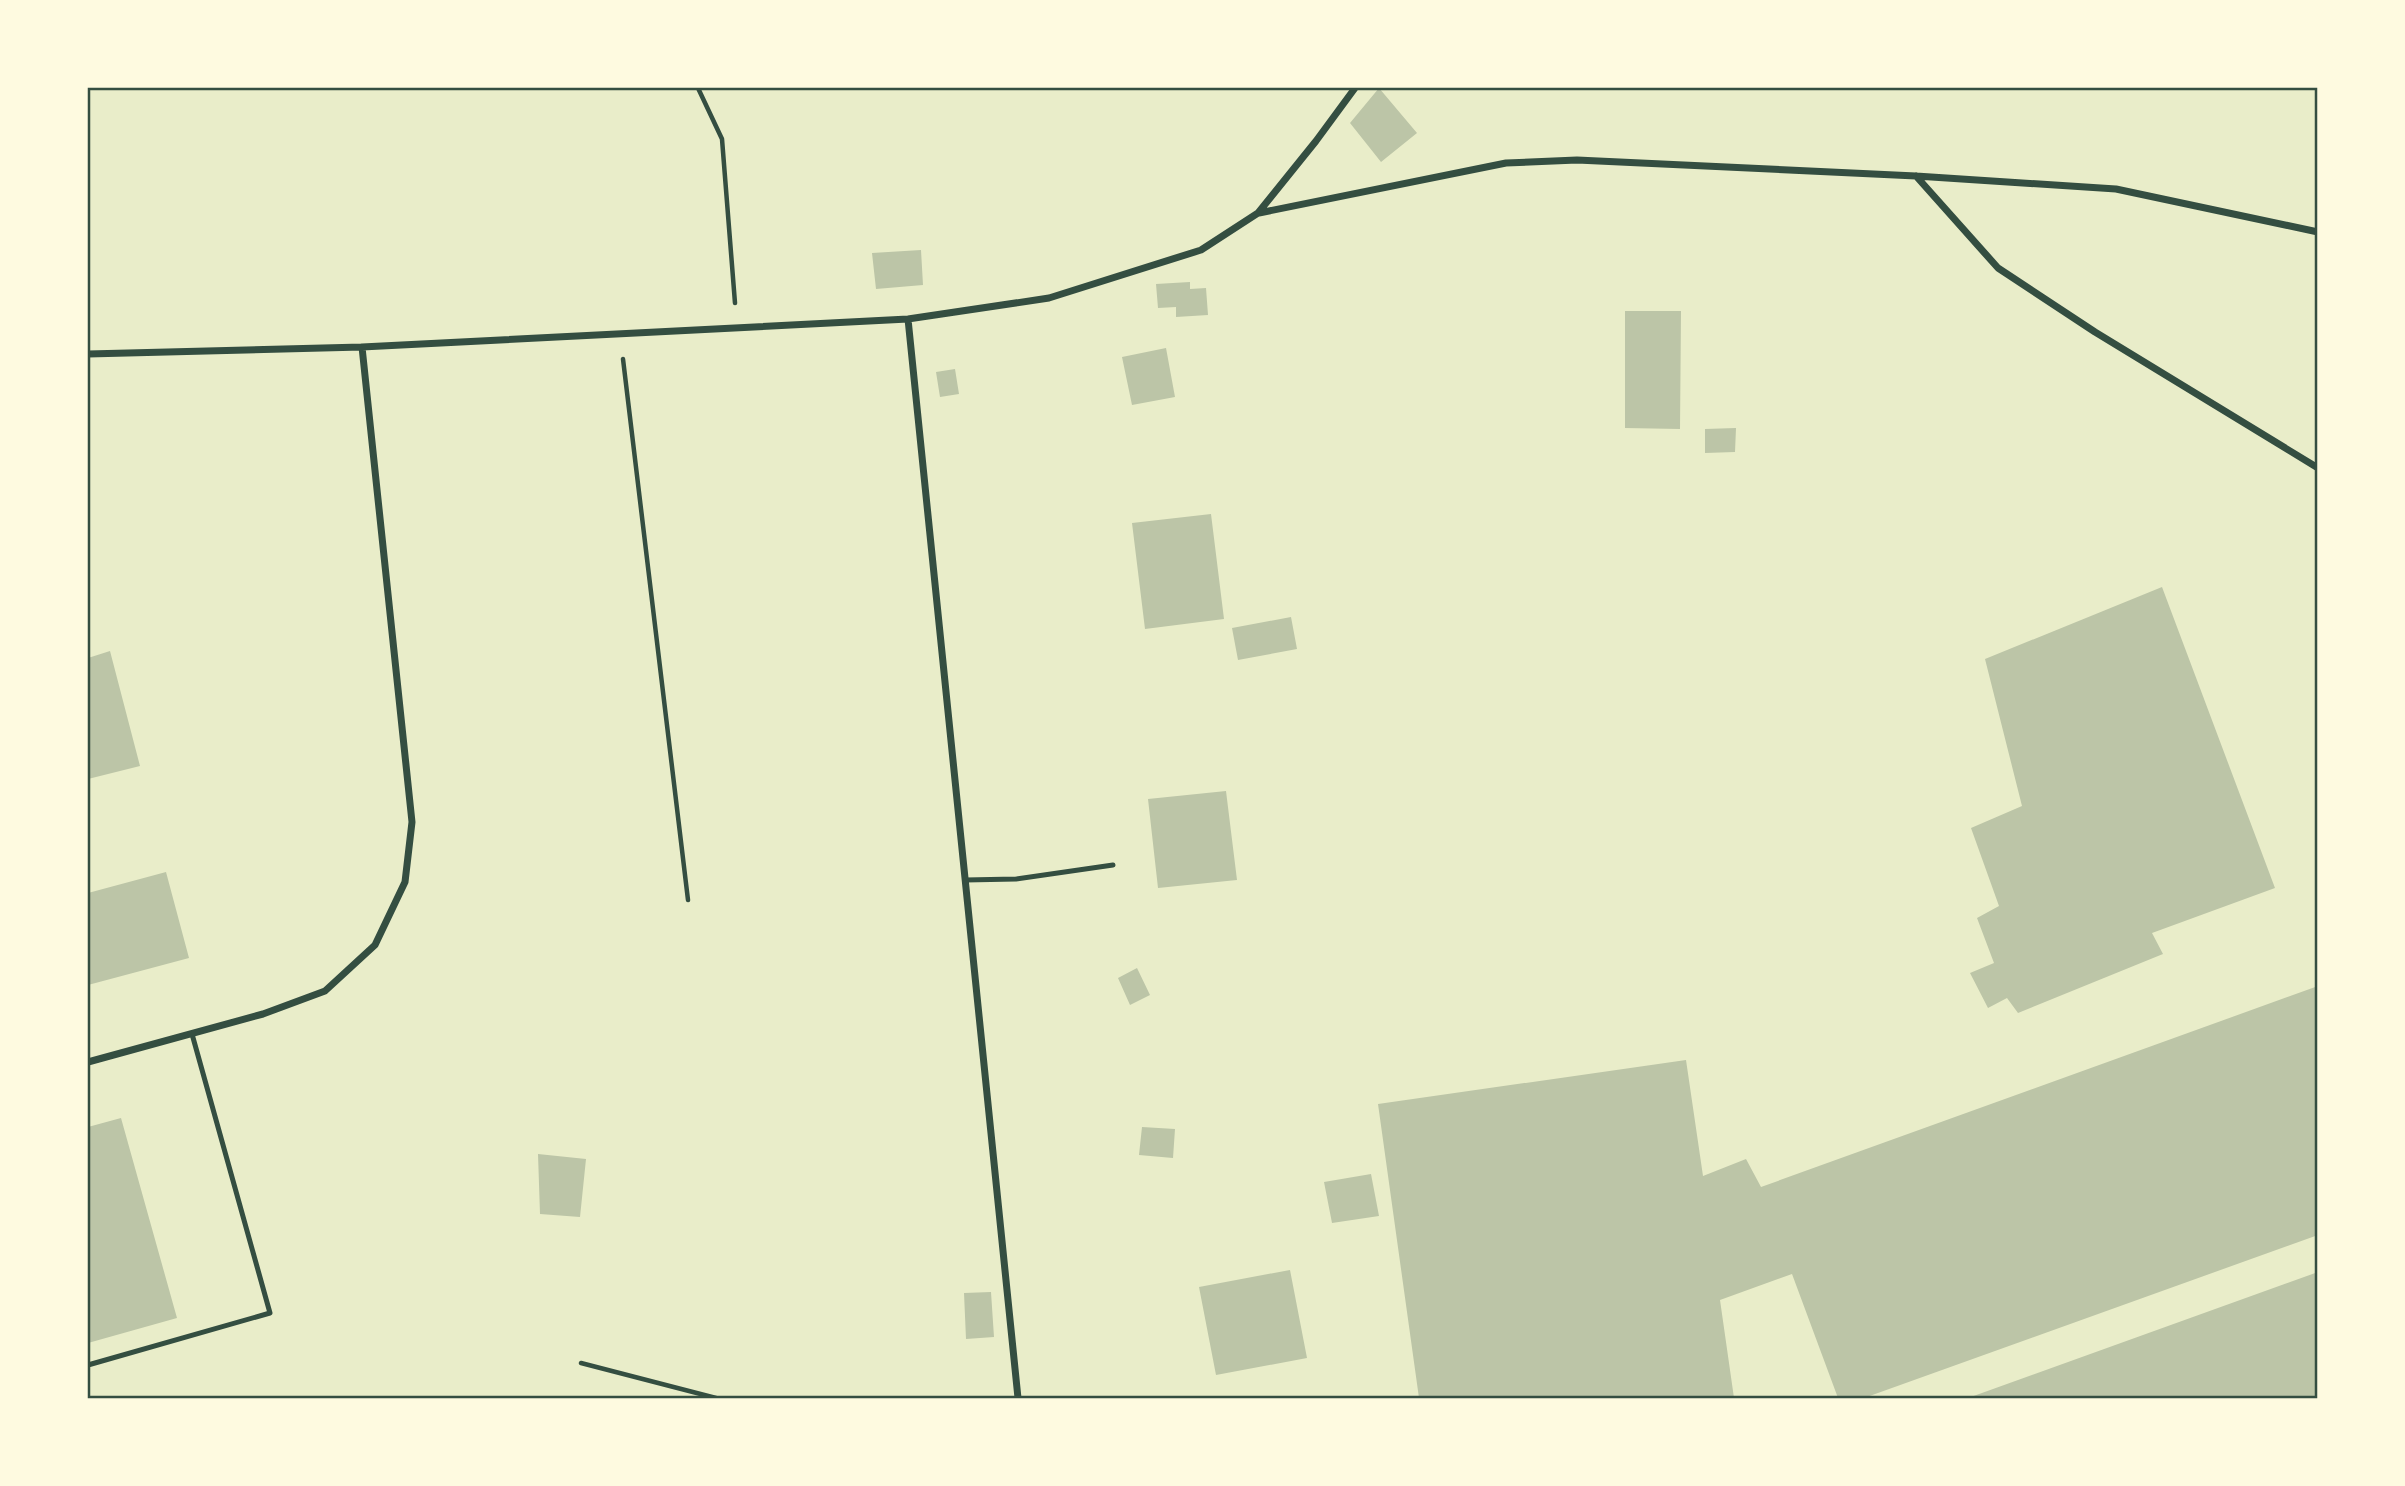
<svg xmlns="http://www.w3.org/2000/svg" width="2405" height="1486" viewBox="0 0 2405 1486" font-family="'Exo 2',sans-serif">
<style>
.building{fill:#bcc5a7}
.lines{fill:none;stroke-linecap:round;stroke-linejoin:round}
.path{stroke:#344e41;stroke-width:4.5}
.service{stroke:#344e41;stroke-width:5}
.minor{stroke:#344e41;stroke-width:7}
.neatline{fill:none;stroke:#344e41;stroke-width:2.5}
</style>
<rect width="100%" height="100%" fill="#e9edc9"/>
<path class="building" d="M 1379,88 L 1417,133 L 1381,162 L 1350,123 Z
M 921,250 L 923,285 L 876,289 L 872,253 Z
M 1190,282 L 1190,289 L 1206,288 L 1208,315 L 1176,317 L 1176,307 L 1158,308 L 1156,284 Z
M 1625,311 L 1681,311 L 1680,429 L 1625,428 Z
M 1166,348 L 1175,397 L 1132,405 L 1122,357 Z
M 955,369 L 959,394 L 940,397 L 936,372 Z
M 1736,428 L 1735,452 L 1705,453 L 1705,429 Z
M 1211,514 L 1224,619 L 1145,629 L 1132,523 Z
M 2162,587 L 2275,888 L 2152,933 L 2163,954 L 2018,1013 L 2007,998 L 1988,1008 L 1970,973 L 1994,963 L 1977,918 L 1999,906 L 1971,828 L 2022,806 L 1985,659 Z
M 1291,617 L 1297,649 L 1238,660 L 1232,628 Z
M 110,651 L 140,766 L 88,779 L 88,658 Z
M 1226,791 L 1237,880 L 1158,888 L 1148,799 Z
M 166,872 L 189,958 L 88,985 L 88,893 Z
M 1137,968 L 1150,995 L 1130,1005 L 1118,978 Z
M 2318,986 L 2318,1235 L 1864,1398 L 1838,1398 L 1792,1274 L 1720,1300 L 1734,1398 L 1419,1398 L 1378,1104 L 1686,1060 L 1703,1176 L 1746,1159 L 1761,1187 Z
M 121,1118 L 177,1318 L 88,1343 L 88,1127 Z
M 1142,1127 L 1175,1129 L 1173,1158 L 1139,1155 Z
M 538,1154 L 586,1159 L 580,1217 L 540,1214 Z
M 1371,1174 L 1379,1216 L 1332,1223 L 1324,1182 Z
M 1290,1270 L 1307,1358 L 1216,1375 L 1199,1287 Z
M 2318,1272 L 2318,1398 L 1968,1398 Z
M 991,1292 L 994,1337 L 966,1339 L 964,1293 Z"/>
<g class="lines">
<path class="path" d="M 698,88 L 722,139 L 735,303
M 623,359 L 688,900
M 581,1363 L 716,1398"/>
<path class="service" d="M 965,880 L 1016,879 L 1113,865
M 88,1365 L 270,1313 L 192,1034"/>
<path class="minor" d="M 1916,176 L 1998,268 L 2095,332 L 2318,468
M 1259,213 L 1506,163 L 1577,160 L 1916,176 L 2116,189 L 2318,232
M 908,319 L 1018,1398
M 88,354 L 362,347 L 908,319 L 1049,298 L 1201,250 L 1258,213 L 1316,141 L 1355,88
M 88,1062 L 263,1014 L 325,991 L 375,945 L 405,882 L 412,822 L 362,347"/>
</g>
<rect width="2405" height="1486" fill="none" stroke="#fefae0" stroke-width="178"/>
<rect x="89" y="89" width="2227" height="1308" class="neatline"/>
</svg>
